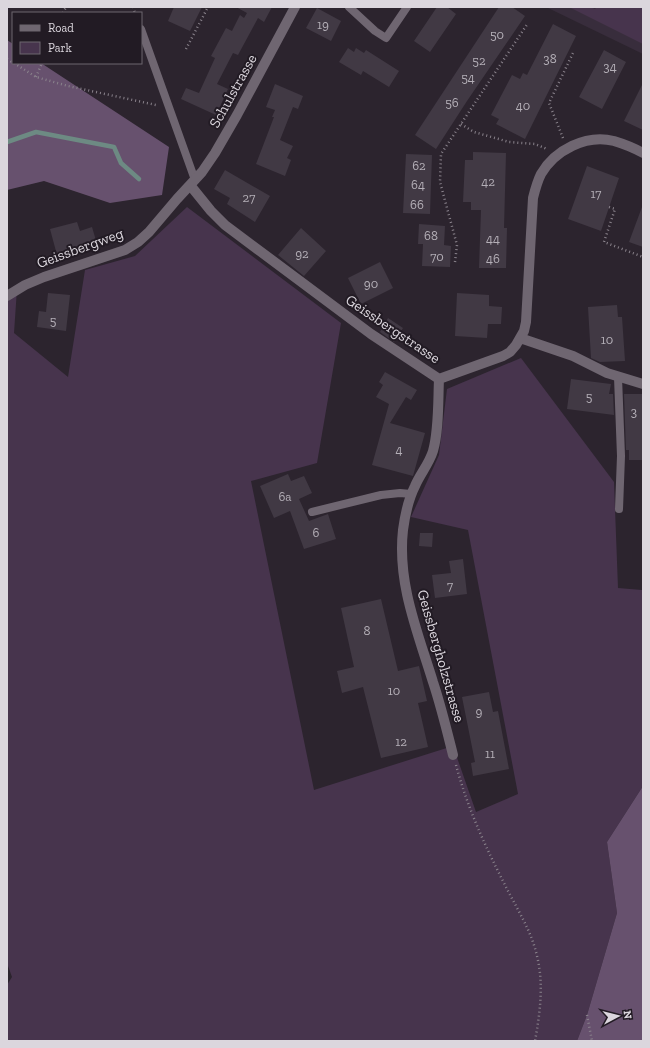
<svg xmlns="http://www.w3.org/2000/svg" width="650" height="1048" viewBox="0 0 650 1048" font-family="'Zilla Slab',serif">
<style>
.built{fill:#382d3c}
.green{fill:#47344d}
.forest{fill:#67516e}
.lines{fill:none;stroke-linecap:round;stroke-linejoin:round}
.stream{stroke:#6d8a83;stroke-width:4.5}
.building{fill:#413944}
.path{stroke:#8a838c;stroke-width:2.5;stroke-dasharray:1 3;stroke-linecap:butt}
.service{stroke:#6f6671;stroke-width:8}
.minor{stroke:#6f6671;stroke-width:10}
.labels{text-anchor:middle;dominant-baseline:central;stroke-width:4;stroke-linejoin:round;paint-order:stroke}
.number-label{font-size:13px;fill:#b4afb7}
.street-label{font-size:15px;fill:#dbd6dd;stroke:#221b24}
</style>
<rect width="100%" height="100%" fill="#2c242e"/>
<path class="built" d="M 546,7 L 643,7 L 643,54 Z"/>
<path class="green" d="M 569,7 L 590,7 L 595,9 L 597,7 L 643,7 L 643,44 Z
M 187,207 L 341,323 L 317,463 L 251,481 L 314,790 L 453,746 L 476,812 L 518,794 L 468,530 L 411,517 L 439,455 L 447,389 L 521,358 L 614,482 L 618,588 L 642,590 L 643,583 L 643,786 L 607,842 L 617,913 L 587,1015 L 577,1041 L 7,1041 L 7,985 L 12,977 L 7,963 L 7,296 L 17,289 L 14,333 L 68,377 L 85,270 L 135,256 Z"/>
<path class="forest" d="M 7,40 L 13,44 L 13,63 L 41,63 L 169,147 L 162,195 L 110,203 L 44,181 L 7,190 Z
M 643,786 L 643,1041 L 577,1041 L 587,1015 L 617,913 L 607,842 Z"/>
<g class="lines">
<path class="stream" d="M 7,142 L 36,132 L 114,147 L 121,163 L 139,179"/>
</g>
<path class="building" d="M 174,7 L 202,7 L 190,31 L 168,21 Z
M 236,7 L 272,7 L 264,22 L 258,18 L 238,55 L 233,53 L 217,84 L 228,89 L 216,115 L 181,99 L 186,88 L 199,93 L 215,58 L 211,56 L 226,28 L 232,31 L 240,15 L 244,18 L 247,13 Z
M 437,7 L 447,7 L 456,14 L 430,52 L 414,41 Z
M 499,7 L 512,7 L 525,16 L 467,101 L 436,149 L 415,135 Z
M 317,8 L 341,21 L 331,41 L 306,28 Z
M 553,24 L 576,36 L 525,139 L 496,124 L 499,119 L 491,115 L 512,75 L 520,79 L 523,73 L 527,75 Z
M 348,48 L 354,52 L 356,48 L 364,53 L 366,50 L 399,71 L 389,87 L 363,71 L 361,75 L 339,62 Z
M 604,50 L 626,62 L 602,109 L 579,97 Z
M 643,83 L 643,130 L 624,121 Z
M 275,84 L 303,96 L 298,109 L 293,107 L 280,140 L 293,146 L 287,158 L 291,160 L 285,176 L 256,164 L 274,117 L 272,117 L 275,110 L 266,107 Z
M 473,152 L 506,153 L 504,228 L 507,228 L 506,268 L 479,268 L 481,210 L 471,210 L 471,202 L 463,202 L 465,160 L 473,160 Z
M 406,154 L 432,155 L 430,214 L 403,213 Z
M 587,166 L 619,178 L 601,231 L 568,219 Z
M 225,170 L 270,196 L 255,222 L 227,204 L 230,198 L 214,189 Z
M 642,207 L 643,208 L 643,247 L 629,242 Z
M 77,222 L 80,231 L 92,227 L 97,244 L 57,255 L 50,229 Z
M 419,224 L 445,226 L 444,245 L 451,246 L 450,267 L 422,266 L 423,244 L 418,244 Z
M 301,228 L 326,251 L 304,276 L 278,255 Z
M 380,262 L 393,288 L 361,304 L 348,278 Z
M 48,293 L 70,295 L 66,331 L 37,327 L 39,311 L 46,312 Z
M 457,293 L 489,295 L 489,306 L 502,307 L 501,324 L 488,324 L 487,338 L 455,336 Z
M 617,305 L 618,317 L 622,317 L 625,361 L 600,362 L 591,358 L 588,307 Z
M 388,318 L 403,328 L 394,342 L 380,332 Z
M 385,372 L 417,390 L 411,400 L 406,397 L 390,423 L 425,433 L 413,476 L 372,465 L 389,404 L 376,397 L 383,385 L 379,382 Z
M 571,379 L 611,384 L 609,394 L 613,394 L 614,415 L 567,409 Z
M 624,394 L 643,394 L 643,460 L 629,460 L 629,450 L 626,450 Z
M 288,474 L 291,481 L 304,476 L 312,493 L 299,499 L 309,521 L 328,514 L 336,539 L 304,549 L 290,511 L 274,518 L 260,486 Z
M 420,533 L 433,533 L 432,547 L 419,546 Z
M 463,559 L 467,594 L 435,598 L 432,575 L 451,573 L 449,561 Z
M 381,599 L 398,671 L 419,666 L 427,701 L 418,703 L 428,747 L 381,758 L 363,687 L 342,693 L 337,671 L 354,667 L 341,608 Z
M 489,692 L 493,712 L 498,711 L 509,769 L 473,776 L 471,763 L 475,762 L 462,697 Z"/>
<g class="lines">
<path class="path" d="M 133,7 L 135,13
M 63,13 L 66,7
M 186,49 L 208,7
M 7,59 L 13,63
M 14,63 L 36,77 L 68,86 L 156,105
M 36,77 L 42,63
M 461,124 L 474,132 L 509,142 L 535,144 L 547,149
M 563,138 L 549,103 L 574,51
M 609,207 L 615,209 L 604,242 L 643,257
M 455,262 L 457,245 L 440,182 L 441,154 L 528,23
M 456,765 C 467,806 484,844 503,881 C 515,906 531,929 537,956 C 544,984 540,1013 535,1041
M 587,1015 L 592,1041"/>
<path class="service" d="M 349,7 L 375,31 L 386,38 L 407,7
M 141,29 L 195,180
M 618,377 L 621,456 L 619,509
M 312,512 L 381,495 L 400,493 L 411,494"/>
<path class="minor" d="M 190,185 L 211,211 L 225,225 L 371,334 L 439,379
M 7,296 L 25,285 L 44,277 L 125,250 L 138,242 L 149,232 L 177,199 L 202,172 L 215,153 L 237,115 L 295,7
M 520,338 L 573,356 L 607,373 L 643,384
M 439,379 C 438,401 439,430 433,451 C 429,464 420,474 415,486 C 408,500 405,515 403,530 C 397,583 418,633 433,682 C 441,706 447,731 453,755
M 439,379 L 503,356 L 510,352 L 516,345 L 524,331 L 526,322 L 533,198 C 535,190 537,182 541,174 C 555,150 586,134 614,141 C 624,144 634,148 643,153"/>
</g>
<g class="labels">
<g class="number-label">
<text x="323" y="24">19</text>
<text x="497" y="34">50</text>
<text x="550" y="58">38</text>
<text x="479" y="60">52</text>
<text x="610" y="66">34</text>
<text x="468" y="77">54</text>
<text x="452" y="102">56</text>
<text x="523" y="105">40</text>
<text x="419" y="165">62</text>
<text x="488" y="181">42</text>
<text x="418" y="184">64</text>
<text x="596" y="193">17</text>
<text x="249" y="197">27</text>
<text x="417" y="204">66</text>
<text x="431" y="235">68</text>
<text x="493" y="238">44</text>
<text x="302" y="253">92</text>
<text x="437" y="256">70</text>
<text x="493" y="258">46</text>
<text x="371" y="283">90</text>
<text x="53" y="320">5</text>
<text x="607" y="339">10</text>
<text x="589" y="396">5</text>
<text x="634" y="411">3</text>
<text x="399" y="449">4</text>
<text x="285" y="496">6a</text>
<text x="316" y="532">6</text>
<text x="450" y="585">7</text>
<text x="367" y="630">8</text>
<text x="394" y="690">10</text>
<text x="479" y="711">9</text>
<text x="401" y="741">12</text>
<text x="490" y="753">11</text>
</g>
<g class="street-label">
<text transform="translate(233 91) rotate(-61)">Schulstrasse</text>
<text transform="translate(80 248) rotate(-20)">Geissbergweg</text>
<text transform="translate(393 329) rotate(34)">Geissbergstrasse</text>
<text transform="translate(441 656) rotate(74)">Geissbergholzstrasse</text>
</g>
</g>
<rect width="650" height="1048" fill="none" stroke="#dbd6dd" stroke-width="16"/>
<rect x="12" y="12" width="130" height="52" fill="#221b24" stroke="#6c666e"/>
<rect x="20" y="25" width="20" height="6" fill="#6f6671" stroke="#6c666e"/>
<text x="48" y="32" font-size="12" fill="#dbd6dd">Road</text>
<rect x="20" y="42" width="20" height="12" fill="#47344d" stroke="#6c666e"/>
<text x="48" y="52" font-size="12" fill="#dbd6dd">Park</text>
<g transform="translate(618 1016) rotate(83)" stroke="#221b24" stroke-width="3" paint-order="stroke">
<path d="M0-3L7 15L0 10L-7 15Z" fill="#dbd6dd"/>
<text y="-6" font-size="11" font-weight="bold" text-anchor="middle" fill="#dbd6dd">N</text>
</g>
</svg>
